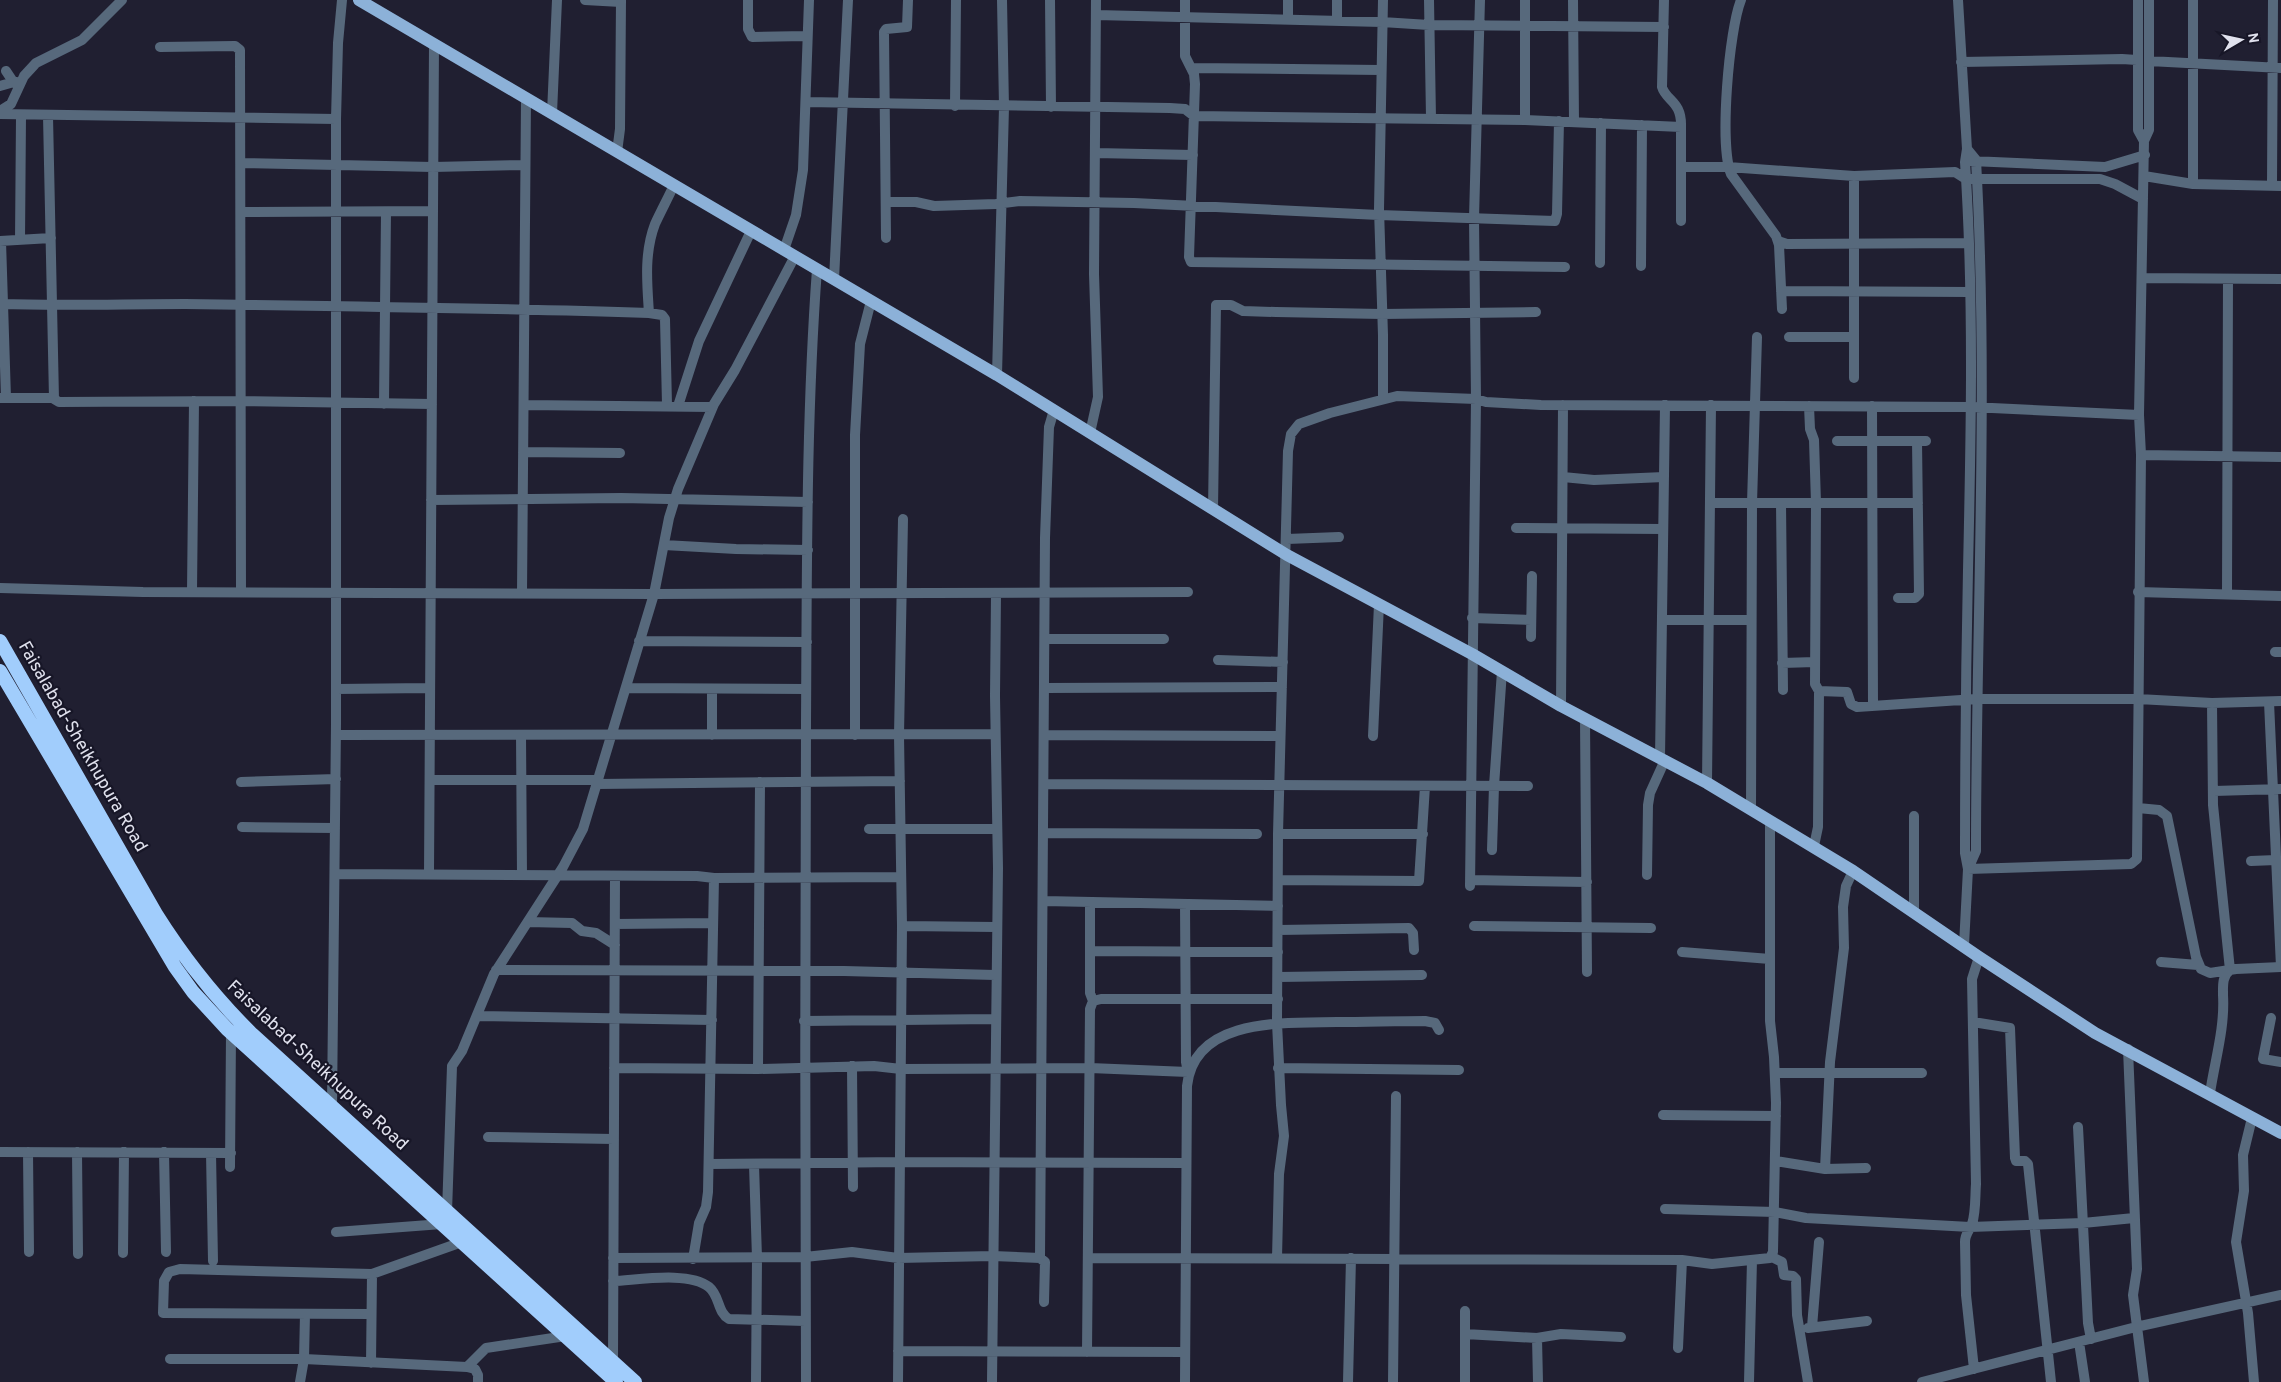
<svg xmlns="http://www.w3.org/2000/svg" width="2281" height="1382" viewBox="0 0 2281 1382" font-family="Overpass,sans-serif">
<style>
.lines{fill:none;stroke-linecap:round;stroke-linejoin:round}
.minor{stroke:#57697c;stroke-width:10}
.major{stroke:#8cb1d8;stroke-width:12}
.highway{stroke:#a1cdfc;stroke-width:14}
.labels{text-anchor:middle;dominant-baseline:central;stroke-width:4.5;stroke-linejoin:round;paint-order:stroke}
.street-label{font-size:18px;fill:#e0e1ed;stroke:#171627}
</style>
<rect width="100%" height="100%" fill="#201f31"/>
<g class="lines">
<path class="minor" d="M 585,0 L 621,2
M 748,0 L 748,29 L 752,37 L 807,36
M 1050,0 L 1051,107
M 1185,0 L 1185,56 L 1194,74 L 1195,84 L 1189,257 L 1191,262 L 1565,267
M 1383,0 L 1379,209 L 1383,335 L 1383,398
M 1429,0 L 1431,118
M 1525,0 L 1525,120
M 1573,0 L 1574,121
M 1664,0 L 1662,87 C 1666,101 1682,101 1681,127
M 1741,0 C 1729,30 1719,145 1731,174 L 1776,236 L 1779,245 L 1782,309
M 1958,0 L 1967,149 L 1965,162 C 1974,298 1971,434 1968,570 C 1966,664 1965,758 1965,853 L 1968,869 L 1964,945
M 2138,0 L 2138,130 L 2144,141
M 2193,0 L 2193,184
M 1096,15 L 1382,22 L 1429,25 L 1664,27
M 1288,19 L 1288,0
M 1337,20 L 1337,0
M 160,47 L 235,46 L 240,50 L 241,592
M 2149,61 L 2281,68
M 1961,62 L 2122,59 L 2137,60
M 1191,68 L 1381,70
M 6,71 L 12,80 L 20,84
M 0,86 L 14,82
M 806,102 L 1170,108 L 1185,109 L 1194,116 L 1525,120 L 1681,127 L 1681,221
M 955,106 L 956,0
M 0,111 L 11,104 L 24,76 L 36,63 L 82,40 L 122,0
M 552,113 L 557,0
M 0,114 L 336,119
M 48,116 L 54,399 L 59,402 L 242,401 L 432,404
M 1967,149 L 1976,160 C 1989,390 1976,621 1976,851 L 1968,869
M 617,152 L 620,129 L 621,0
M 1095,153 L 1193,155
M 1971,161 L 2105,167 L 2145,155
M 241,163 L 433,167 L 525,165
M 1681,167 L 1728,167 L 1854,176 L 1955,172 L 1966,179 L 2100,179 L 2115,184 L 2143,199
M 2144,176 L 2193,184 L 2281,186
M 2272,185 L 2273,0
M 887,202 L 916,202 L 934,206 L 996,204 L 1020,201 L 1134,203 L 1379,215 L 1555,221 L 1557,214 L 1559,121
M 242,212 L 433,211
M 886,238 L 884,32 L 886,29 L 907,27 L 908,0
M 20,240 L 21,116
M 0,241 L 51,238
M 1,241 L 6,398
M 1778,241 L 1787,244 L 1968,243
M 784,250 L 796,215 L 803,170 L 809,0
M 1600,263 L 1601,123
M 1641,266 L 1642,125
M 2142,278 L 2281,279
M 834,279 L 848,0
M 1781,291 L 1970,292
M 0,304 C 62,306 123,304 185,304 C 340,306 495,308 649,313 C 647,283 644,253 655,224 C 661,211 668,198 674,185
M 649,313 L 662,315 L 665,319 L 667,405
M 1789,337 L 1853,337
M 997,375 L 1004,107 L 1002,0
M 1854,378 L 1854,176
M 0,398 L 53,398
M 384,404 L 386,212
M 524,405 L 712,407
M 678,406 L 699,341 L 751,231
M 1809,406 L 1810,429 L 1814,440 L 1816,503 L 1815,684 L 1819,691 L 1847,692 L 1851,704 L 1857,707 L 1976,699 L 2138,699 L 2212,703 L 2281,701
M 1872,406 L 1873,706
M 1090,433 L 1098,397 L 1094,274 L 1096,0
M 1837,441 L 1926,441
M 523,452 L 620,453
M 2141,455 L 2281,457
M 1563,477 L 1594,480 L 1664,477
M 431,500 L 621,498 L 808,502
M 1710,503 L 1918,503
M 1781,503 L 1783,690
M 1213,509 L 1216,305 L 1231,305 L 1243,311 L 1276,312 L 1382,314 L 1536,312
M 1516,528 L 1663,529
M 1287,539 L 1339,537
M 664,545 L 736,549 L 808,550
M 0,588 L 143,592 L 654,594 L 1188,592
M 192,592 L 194,401
M 2138,592 L 2281,596
M 522,593 L 526,98
M 2227,594 L 2228,279
M 1898,598 L 1915,598 L 1919,594 L 1917,441
M 1472,618 L 1531,620
M 1662,620 L 1751,620
M 1531,637 L 1532,576
M 1045,639 L 1164,639
M 639,641 L 807,642
M 2275,652 L 2281,652
M 1218,660 L 1283,662
M 1782,663 L 1815,662
M 626,688 L 806,689
M 1045,688 L 1282,687
M 336,689 L 429,688
M 2269,702 L 2281,967
M 2212,703 L 2213,805 L 2230,970
M 1561,706 L 1563,405
M 1585,719 L 1587,972
M 336,735 L 995,734
M 521,735 L 522,875
M 712,735 L 712,689
M 855,735 L 855,435 L 860,344 L 871,301
M 1044,735 L 1280,736
M 1373,736 L 1379,604
M 1660,758 L 1665,405
M 430,780 L 598,780
M 241,782 L 336,779
M 1707,783 L 1711,405
M 597,784 L 900,781
M 1044,784 L 1528,786
M 2214,791 L 2281,789
M 2138,808 L 2159,810 L 2167,816 L 2196,957 L 2201,969 L 2210,973 L 2236,969 L 2281,967
M 1751,810 L 1752,503 L 1757,337
M 242,827 L 335,828
M 869,829 L 997,829
M 1044,833 L 1257,834
M 1278,834 L 1423,834
M 1814,846 L 1818,827 L 1819,691
M 1492,850 L 1494,786 L 1502,671
M 2251,861 L 2276,860
M 1968,869 L 2131,864 L 2137,859 L 2141,455 L 2139,415 L 2144,141 L 2149,130 L 2149,0
M 335,874 L 697,876 L 714,878 L 901,877
M 429,874 L 434,44
M 1647,875 L 1648,805 L 1650,793 L 1665,760
M 1278,880 L 1419,881 L 1425,786
M 1470,880 L 1587,882
M 1470,886 L 1476,399 L 1474,218 L 1480,0
M 1044,901 L 1278,906
M 1090,902 L 1090,993 L 1093,1001
M 1914,911 L 1914,816
M 528,922 L 572,923 L 582,931 L 596,933 L 615,945
M 615,924 L 713,923
M 902,926 L 996,927
M 1474,926 L 1651,928
M 1278,930 L 1409,928 L 1413,933 L 1414,950
M 1090,951 L 1278,952
M 1682,952 L 1770,959
M 2161,962 L 2198,965
M 496,970 L 844,971 L 995,975
M 1278,977 L 1422,975
M 1093,1001 L 1101,999 L 1278,999
M 477,1016 L 712,1020
M 2271,1018 L 2263,1059 L 2281,1062
M 804,1021 L 995,1019
M 1973,1022 L 2010,1028 L 2015,1158 L 2016,1161 L 2025,1161 L 2028,1164 L 2051,1382
M 2128,1049 L 2137,1269 L 2133,1295 L 2144,1382
M 852,1066 L 853,1187
M 614,1068 L 758,1069 L 874,1066 L 901,1069 L 1090,1068 L 1188,1072 L 1186,1062 L 1185,904
M 1278,1068 L 1459,1070
M 758,1069 L 760,782
M 1775,1073 L 1922,1073
M 2210,1093 C 2215,1060 2225,1028 2223,995 C 2223,986 2222,976 2230,970
M 332,1106 L 336,724 L 336,119 L 338,43 L 342,0
M 1663,1115 L 1776,1116
M 2252,1118 L 2243,1155 L 2244,1191 L 2236,1242 L 2248,1313 L 2254,1382
M 2078,1127 L 2088,1323 L 2091,1339
M 488,1137 L 614,1139
M 0,1152 L 231,1153
M 28,1152 L 29,1252
M 77,1152 L 78,1254
M 164,1152 L 166,1252
M 211,1153 L 213,1261
M 1776,1161 L 1825,1169 L 1866,1168
M 709,1164 L 900,1162 L 1186,1163
M 754,1165 L 757,1258 L 756,1382
M 230,1167 L 231,1032
M 1825,1169 L 1830,1062 L 1844,948 L 1843,907 L 1846,886 L 1853,871
M 1665,1209 L 1775,1212 L 1806,1218 L 1970,1227 L 2083,1223 L 2134,1218
M 447,1212 L 452,1066 L 462,1051 L 494,974 L 563,867 L 583,829 L 654,594 L 669,518 L 678,489 L 714,404 L 735,370 L 795,256
M 336,1232 L 442,1224
M 123,1253 L 124,1152
M 1772,1257 L 1782,1262 L 1784,1275 L 1793,1276 L 1796,1279 L 1797,1315 L 1808,1382
M 613,1258 L 805,1257 L 852,1252 L 898,1258 L 993,1256 L 1040,1258 L 1045,1262 L 1044,1302
M 1040,1258 L 1045,538 L 1049,427 L 1054,410
M 1088,1258 L 1682,1260 L 1712,1264 L 1770,1258 L 1773,1252 L 1776,1103 L 1774,1057 L 1770,1021 L 1770,821
M 1277,1258 L 1279,1174 L 1284,1136 L 1281,1105 L 1277,1023 L 1278,834 L 1288,451 L 1291,434 L 1299,424 L 1330,413 L 1397,396 L 1476,399 L 1486,402 L 1541,405 L 1971,407 L 2139,415
M 693,1259 L 699,1223 L 706,1207 L 708,1192 L 714,878
M 613,1281 C 638,1280 689,1271 709,1287 C 720,1296 717,1312 729,1319 L 805,1321
M 1465,1311 L 1465,1382
M 371,1314 L 163,1313 L 164,1281 L 169,1272 L 180,1269 L 372,1274 L 462,1242
M 1812,1327 L 1819,1242
M 1808,1328 L 1867,1321
M 1465,1334 L 1537,1338 L 1561,1334 L 1621,1337
M 1537,1338 L 1538,1382
M 2079,1342 L 2085,1382
M 1678,1348 L 1682,1260
M 898,1351 L 1185,1352
M 1087,1352 L 1090,1009 L 1093,1001
M 170,1359 L 304,1359 L 467,1367 L 475,1369 L 478,1375 L 478,1382
M 613,1362 L 615,876
M 371,1363 L 372,1274
M 467,1367 L 486,1348 L 566,1336
M 1974,1369 L 1966,1295 L 1965,1242 C 1965,1234 1969,1231 1972,1224 C 1976,1212 1975,1196 1976,1184 L 1972,979 L 1979,957
M 300,1382 L 304,1359 L 305,1314
M 806,1382 C 805,1162 805,942 806,722 C 807,571 806,419 817,269
M 898,1382 L 902,926 L 899,735 L 903,519
M 992,1382 L 998,868 L 995,696 L 996,594
M 1185,1382 L 1187,1086 C 1194,1017 1285,1023 1337,1022 C 1366,1022 1396,1021 1425,1021 L 1435,1023 L 1439,1030
M 1348,1382 L 1351,1258
M 1393,1382 L 1396,1096
M 1749,1382 L 1752,1260
M 1922,1382 L 2136,1327 L 2281,1295"/>
<path class="major" d="M 359,0 L 997,375 L 1287,555 L 1472,654 L 1561,706 L 1707,783 L 1853,871 L 1979,957 L 2095,1033 L 2281,1133"/>
<path class="highway" d="M 0,641 L 156,914 C 185,960 214,997 253,1035 L 635,1382
M 0,671 L 175,967 L 193,992 L 227,1029 L 616,1382"/>
</g>
<g class="labels">
<g class="street-label">
<text transform="translate(82 747) rotate(60)">Faisalabad-Sheikhupura Road</text>
<text transform="translate(317 1066) rotate(43)">Faisalabad-Sheikhupura Road</text>
</g>
</g>
<g transform="translate(2241 40) rotate(81)" stroke="#171627" stroke-width="4" paint-order="stroke">
<path d="M0-4L9 19L0 12L-9 19Z" fill="#e0e1ed"/>
<text y="-8" font-size="14" font-weight="bold" text-anchor="middle" fill="#e0e1ed">N</text>
</g>
</svg>
